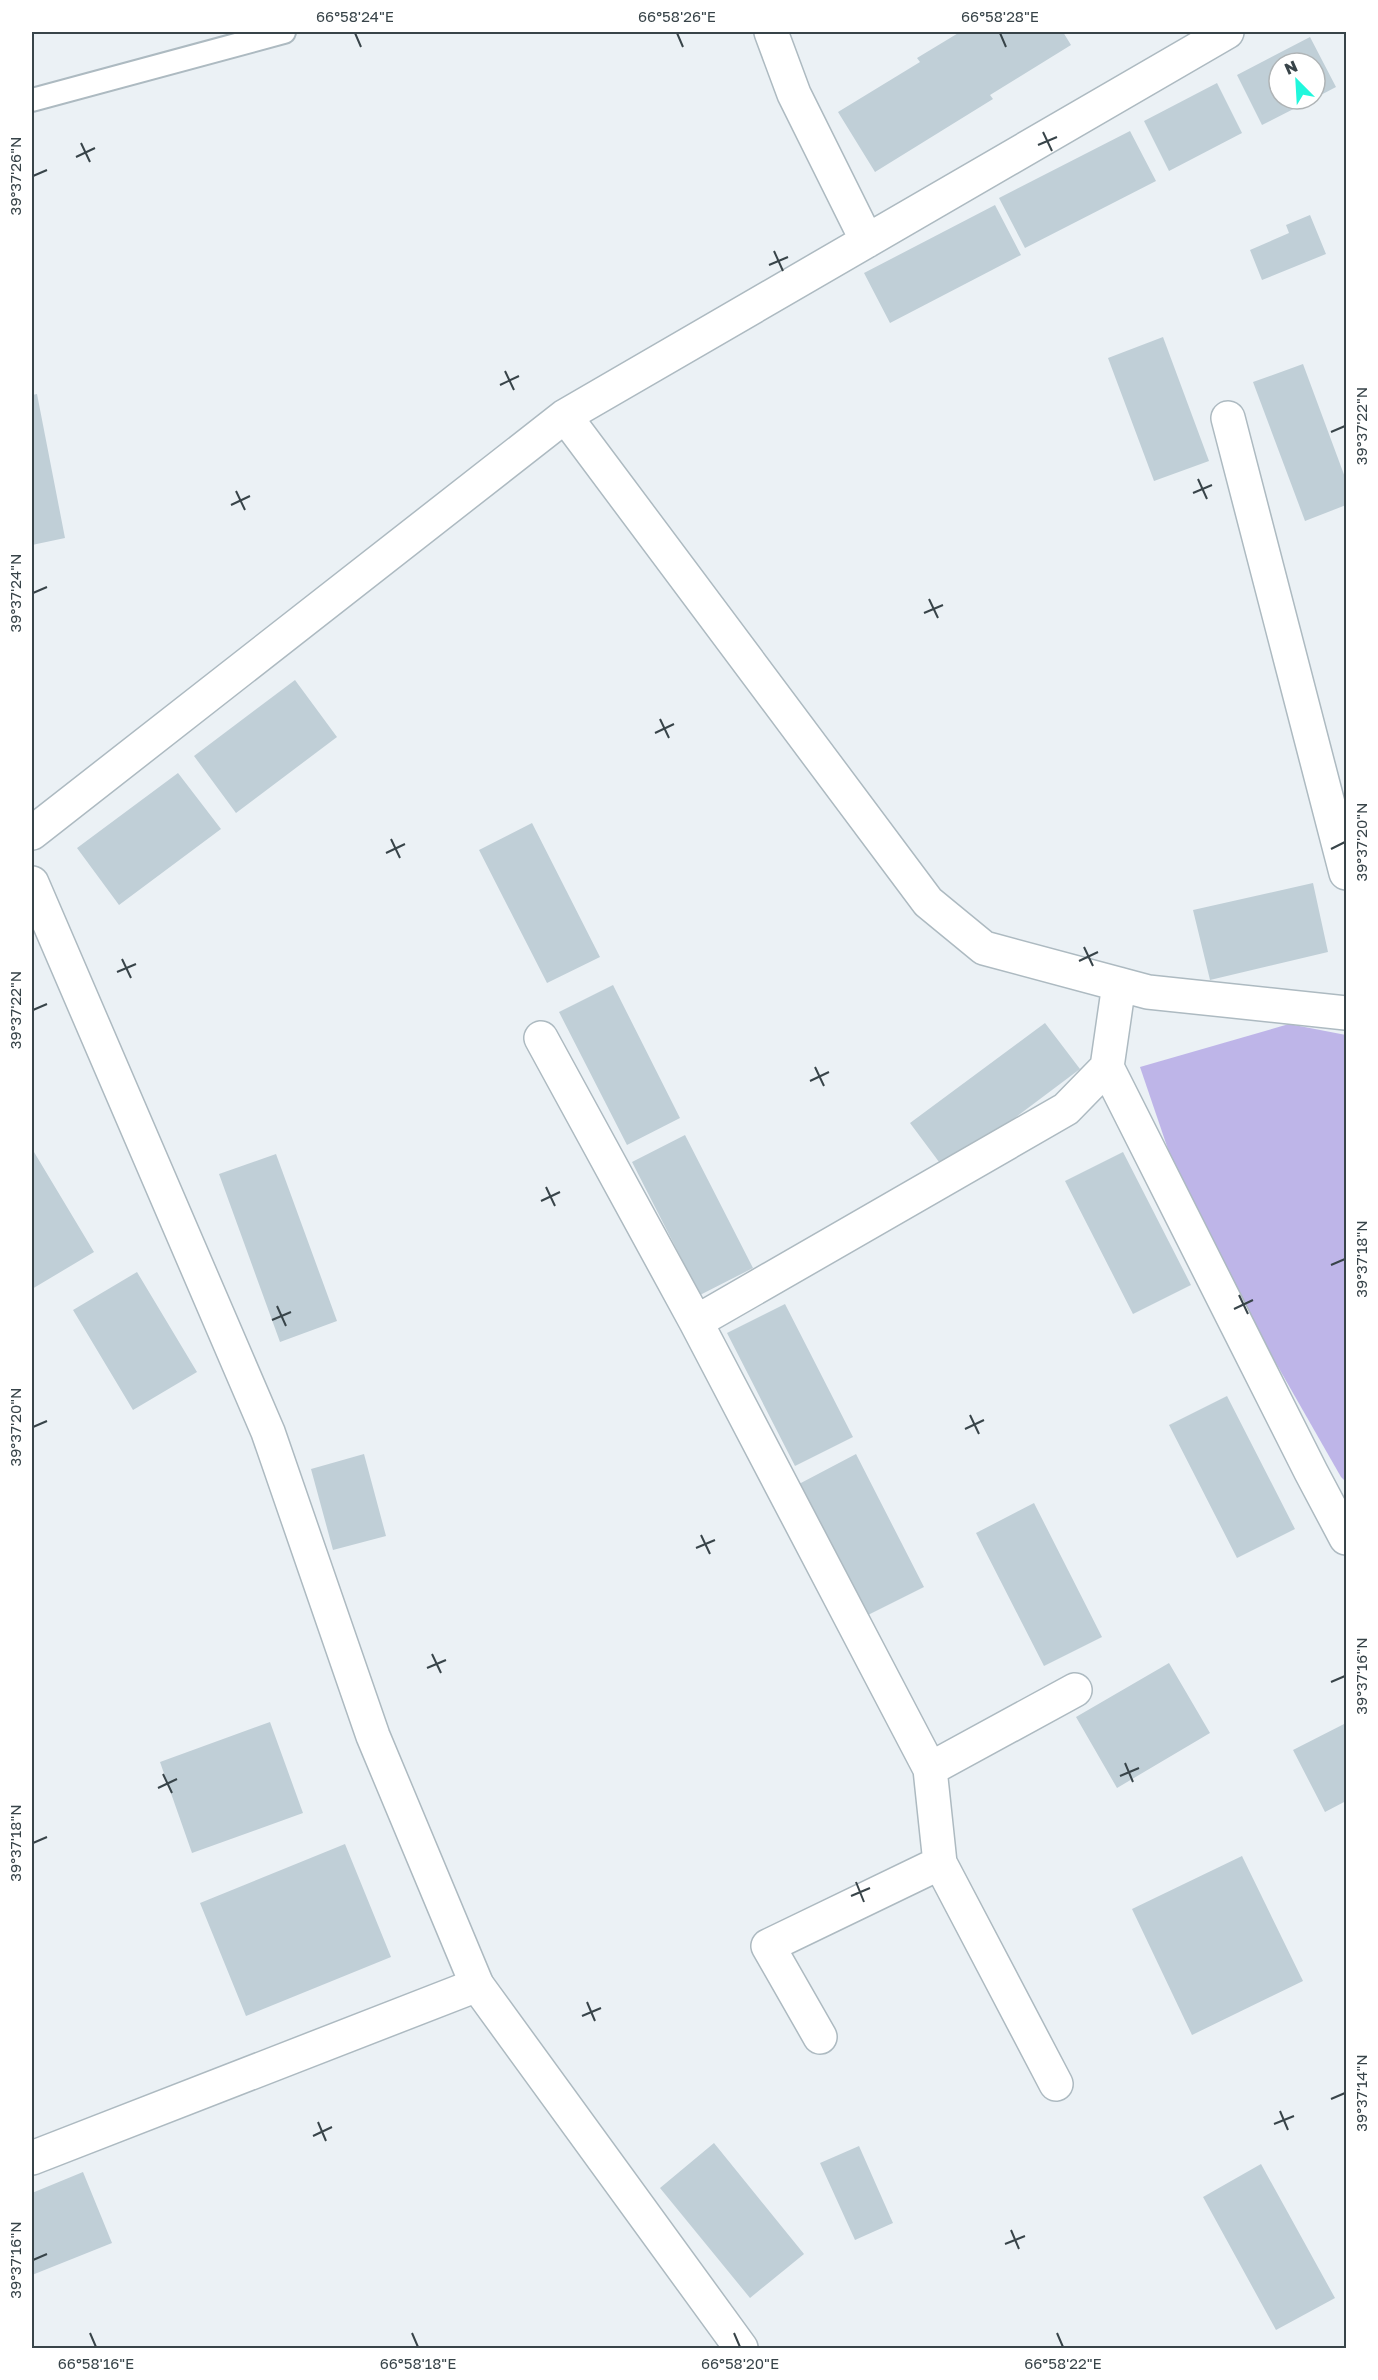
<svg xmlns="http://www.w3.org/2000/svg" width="1378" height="2380" viewBox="0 0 1378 2380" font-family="'Golos Text',sans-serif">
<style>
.green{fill:#beb5e8}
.building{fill:#c0cfd7}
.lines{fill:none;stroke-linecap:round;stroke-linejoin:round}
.service-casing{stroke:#adbac1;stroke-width:26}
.minor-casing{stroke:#adbac1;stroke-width:36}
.tertiary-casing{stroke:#adbac1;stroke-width:36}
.service{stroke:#fff;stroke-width:22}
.minor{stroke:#fff;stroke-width:33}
.tertiary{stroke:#fff;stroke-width:33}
.ticks{fill:none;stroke:#384449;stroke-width:2}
.neatline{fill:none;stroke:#384449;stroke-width:2}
.ticks-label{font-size:15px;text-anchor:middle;fill:#384449}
</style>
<rect width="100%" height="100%" fill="#ebf1f5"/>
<path class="green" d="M 1289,1024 L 1346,1035 L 1346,1482 L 1341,1477 L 1189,1211 L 1140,1067 Z"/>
<path class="building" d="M 960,32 L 1063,32 L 1071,45 L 990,95 L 993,99 L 875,172 L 838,112 L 920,62 L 917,58 Z
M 1310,37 L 1336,87 L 1315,98 L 1315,63 L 1279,63 L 1279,99 L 1313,99 L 1262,125 L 1237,75 Z
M 1217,83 L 1242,133 L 1169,171 L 1144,121 Z
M 1130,131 L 1156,181 L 1025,248 L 999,198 Z
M 995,205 L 1021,255 L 890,323 L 864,273 Z
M 1310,215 L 1326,254 L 1262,280 L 1250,250 L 1289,233 L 1286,225 Z
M 1163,337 L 1209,461 L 1154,481 L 1108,358 Z
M 1303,364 L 1346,480 L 1346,505 L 1305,521 L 1253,382 Z
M 37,394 L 65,538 L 32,545 L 32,395 Z
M 295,680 L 337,737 L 236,813 L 194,756 Z
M 178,773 L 221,829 L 119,905 L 77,848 Z
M 532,823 L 600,957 L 547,983 L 479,850 Z
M 1313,883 L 1328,952 L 1210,980 L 1193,910 Z
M 613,985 L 680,1118 L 627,1145 L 559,1012 Z
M 1045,1023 L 1080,1069 L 945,1170 L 910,1123 Z
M 685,1135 L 753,1268 L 700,1295 L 632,1162 Z
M 34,1152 L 94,1252 L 32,1289 L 32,1153 Z
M 1123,1152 L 1191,1285 L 1133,1314 L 1065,1181 Z
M 276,1154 L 337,1321 L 280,1342 L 219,1174 Z
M 137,1272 L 197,1372 L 133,1410 L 73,1310 Z
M 785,1304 L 853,1437 L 795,1466 L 727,1333 Z
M 1227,1396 L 1295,1529 L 1237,1558 L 1169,1425 Z
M 364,1454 L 386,1536 L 333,1550 L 311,1469 Z
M 856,1454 L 924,1587 L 866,1616 L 799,1484 Z
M 1034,1503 L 1102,1637 L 1044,1666 L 976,1533 Z
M 1169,1663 L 1210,1733 L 1117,1788 L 1076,1717 Z
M 270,1722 L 303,1813 L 192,1853 L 160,1762 Z
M 1346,1723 L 1346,1801 L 1325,1812 L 1293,1750 Z
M 345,1844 L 391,1957 L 246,2016 L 200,1903 Z
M 1242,1856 L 1303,1981 L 1192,2035 L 1132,1909 Z
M 714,2143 L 804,2254 L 750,2298 L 660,2188 Z
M 859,2146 L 893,2223 L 855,2240 L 820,2163 Z
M 1261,2164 L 1335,2298 L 1276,2330 L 1203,2197 Z
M 83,2172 L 112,2243 L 32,2275 L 32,2193 Z"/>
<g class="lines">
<defs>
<path id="service" d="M 32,100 L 284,32"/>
<path id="minor" d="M 771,32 L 794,94 L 867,241
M 565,416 L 928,902 L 984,948 L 1148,992 L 1346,1013
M 1228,418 L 1346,873
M 32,833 L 565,416 L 1227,32
M 541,1038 L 696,1322 L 1066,1109 L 1107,1067 L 1119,984
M 1107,1067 L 1311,1472 L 1346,1538
M 696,1322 L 930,1769 L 1075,1690
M 930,1769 L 940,1863 L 1056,2084
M 820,2037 L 768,1946 L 940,1863
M 32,2158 L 477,1985"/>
<path id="tertiary" d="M 32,883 L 268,1432 L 373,1736 L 477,1985 L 741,2348"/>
</defs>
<use href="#service" class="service-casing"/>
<use href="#minor" class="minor-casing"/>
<use href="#tertiary" class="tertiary-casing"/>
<use href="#service" class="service"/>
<use href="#minor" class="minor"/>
<use href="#tertiary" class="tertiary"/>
</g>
<path class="ticks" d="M 355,33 L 361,47M 677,33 L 683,47M 1000,33 L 1006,47M 1043,132 L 1052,151M 81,143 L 90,162M 1038,145 L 1057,137M 76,157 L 95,148M 33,176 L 47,170M 774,251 L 783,271M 769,265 L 788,257M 505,371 L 514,390M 500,385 L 519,376M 1331,432 L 1345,426M 1198,479 L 1207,499M 236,491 L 245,510M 1193,493 L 1212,485M 231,505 L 250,496M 33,593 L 47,587M 929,599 L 938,618M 924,613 L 943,605M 660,719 L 669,738M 655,733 L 674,724M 391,839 L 400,858M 1331,849 L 1345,842M 386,853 L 405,844M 1084,947 L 1093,966M 122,959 L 131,978M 1079,961 L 1098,952M 117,972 L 136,964M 33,1010 L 47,1004M 815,1067 L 824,1086M 810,1081 L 829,1072M 546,1187 L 555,1206M 541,1201 L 560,1192M 1331,1265 L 1345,1259M 1239,1295 L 1248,1314M 277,1306 L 286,1326M 1234,1309 L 1253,1300M 272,1320 L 291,1312M 970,1415 L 979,1434M 33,1427 L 47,1421M 965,1429 L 984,1420M 701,1535 L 710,1554M 696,1548 L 715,1540M 432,1654 L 441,1673M 427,1668 L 446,1660M 1331,1682 L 1345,1676M 1125,1763 L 1133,1782M 163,1774 L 172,1793M 1120,1776 L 1139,1768M 158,1788 L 177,1779M 33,1843 L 47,1837M 856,1882 L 864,1902M 851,1896 L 870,1888M 587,2002 L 595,2021M 582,2016 L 601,2008M 1331,2099 L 1345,2093M 1280,2111 L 1288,2130M 318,2122 L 326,2141M 1274,2124 L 1294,2116M 313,2136 L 332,2127M 1011,2230 L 1019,2249M 1005,2244 L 1025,2236M 33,2260 L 47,2254M 90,2333 L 96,2347M 412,2333 L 418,2347M 734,2333 L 740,2347M 1057,2333 L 1063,2347"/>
<rect width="1378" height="2380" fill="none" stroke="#ffffff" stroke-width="66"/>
<g transform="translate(1297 81) rotate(336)"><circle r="28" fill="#ffffff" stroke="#afb4b6" stroke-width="1.5"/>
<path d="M0-4.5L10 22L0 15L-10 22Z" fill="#20f7dc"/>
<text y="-9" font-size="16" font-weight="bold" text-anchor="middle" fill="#384449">N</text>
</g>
<rect x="33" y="33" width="1312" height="2314" class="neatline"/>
<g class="ticks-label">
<text x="355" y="22">66°58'24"E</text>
<text x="677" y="22">66°58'26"E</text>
<text x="1000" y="22">66°58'28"E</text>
<text transform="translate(16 176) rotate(-90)" y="5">39°37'26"N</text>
<text transform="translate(1362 426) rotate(-90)" y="5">39°37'22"N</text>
<text transform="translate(16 593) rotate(-90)" y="5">39°37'24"N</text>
<text transform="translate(1362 842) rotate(-90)" y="5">39°37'20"N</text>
<text transform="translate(16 1010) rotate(-90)" y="5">39°37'22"N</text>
<text transform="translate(1362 1259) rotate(-90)" y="5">39°37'18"N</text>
<text transform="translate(16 1427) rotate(-90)" y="5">39°37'20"N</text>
<text transform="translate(1362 1676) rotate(-90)" y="5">39°37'16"N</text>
<text transform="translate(16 1843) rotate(-90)" y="5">39°37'18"N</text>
<text transform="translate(1362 2093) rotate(-90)" y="5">39°37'14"N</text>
<text transform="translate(16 2260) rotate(-90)" y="5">39°37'16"N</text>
<text x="96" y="2369">66°58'16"E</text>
<text x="418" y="2369">66°58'18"E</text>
<text x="740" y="2369">66°58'20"E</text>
<text x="1063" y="2369">66°58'22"E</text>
</g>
</svg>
